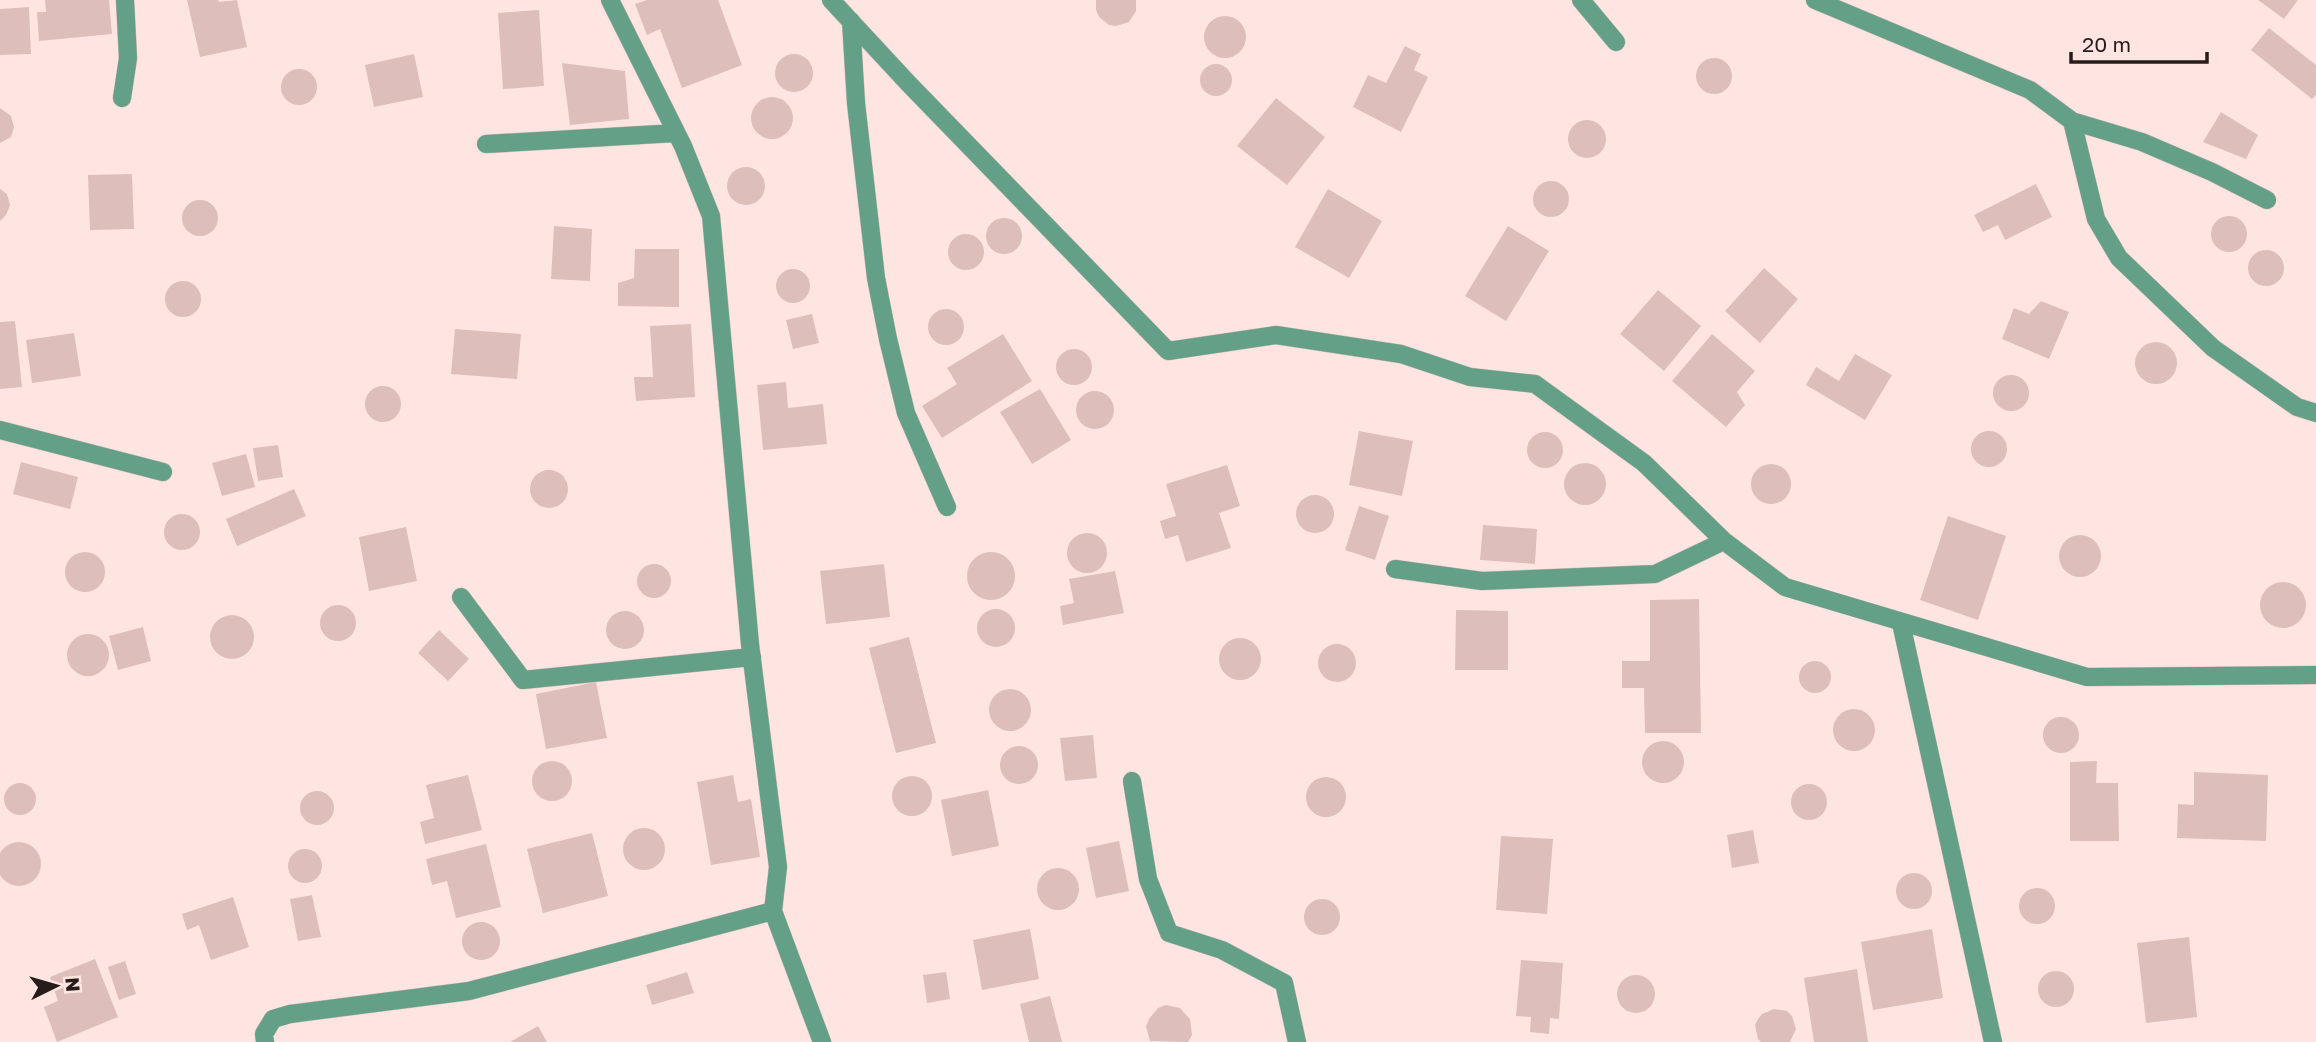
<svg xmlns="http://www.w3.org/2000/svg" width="2316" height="1042" viewBox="0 0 2316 1042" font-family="'Golos Text',sans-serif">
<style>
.building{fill:#ddbeba}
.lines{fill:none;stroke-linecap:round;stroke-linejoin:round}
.minor-casing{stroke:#d8c1be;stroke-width:19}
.minor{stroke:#64a087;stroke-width:18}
</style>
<rect width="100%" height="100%" fill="#ffe5e2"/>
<path class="building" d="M 45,0 L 109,0 L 112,34 L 39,41 L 37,12 L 46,12 Z
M 187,0 L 218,0 L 219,2 L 237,0 L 247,47 L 200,57 Z
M 647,0 L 718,0 L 742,65 L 682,88 L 660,29 L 647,35 L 635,4 Z
M 1096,0 L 1136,0 L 1136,11 L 1129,22 L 1116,26 L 1109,25 L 1099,17 L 1096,10 Z
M 2258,0 L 2298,0 L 2284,19 Z
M 29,7 L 31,54 L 0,55 L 0,9 Z
M 539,10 L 544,86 L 503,89 L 498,13 Z
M1204 37a21 21 0 1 1 42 0a21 21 0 1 1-42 0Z
M 2269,28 L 2316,65 L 2316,95 L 2312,99 L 2251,50 Z
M 1405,46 L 1421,54 L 1414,70 L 1428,77 L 1401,132 L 1353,107 L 1368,75 L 1386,83 Z
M 414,54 L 423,97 L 374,107 L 365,65 Z
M775 73a19 19 0 1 1 38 0a19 19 0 1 1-38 0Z
M1696 76a18 18 0 1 1 36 0a18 18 0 1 1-36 0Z
M 562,63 L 625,71 L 629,119 L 570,125 Z
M1200 80a16 16 0 1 1 32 0a16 16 0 1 1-32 0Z
M281 87a18 18 0 1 1 36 0a18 18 0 1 1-36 0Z
M751 118a21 21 0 1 1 42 0a21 21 0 1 1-42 0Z
M 1276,98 L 1325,137 L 1287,185 L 1237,146 Z
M 0,108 L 11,116 L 14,127 L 11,137 L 0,143 Z
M 2221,112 L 2258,135 L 2246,159 L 2203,142 Z
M1568 139a19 19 0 1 1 38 0a19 19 0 1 1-38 0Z
M727 186a19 19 0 1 1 38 0a19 19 0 1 1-38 0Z
M 132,174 L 134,229 L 90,230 L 88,175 Z
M1533 199a18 18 0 1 1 36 0a18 18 0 1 1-36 0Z
M 2036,184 L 2052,217 L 2005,240 L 1998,225 L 1983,232 L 1974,215 Z
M 0,189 L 7,194 L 10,205 L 6,215 L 0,221 Z
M 1328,189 L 1382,221 L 1349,278 L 1295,247 Z
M182 218a18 18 0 1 1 36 0a18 18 0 1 1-36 0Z
M2211 234a18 18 0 1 1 36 0a18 18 0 1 1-36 0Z
M986 236a18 18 0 1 1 36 0a18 18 0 1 1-36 0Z
M 554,226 L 592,229 L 590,281 L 551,279 Z
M 1508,226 L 1549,251 L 1506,321 L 1465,296 Z
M948 252a18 18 0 1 1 36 0a18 18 0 1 1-36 0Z
M 635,249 L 679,249 L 679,307 L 618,306 L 618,283 L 634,278 Z
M2248 268a18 18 0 1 1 36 0a18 18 0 1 1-36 0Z
M 1764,268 L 1798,299 L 1760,343 L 1725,311 Z
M776 286a17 17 0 1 1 34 0a17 17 0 1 1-34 0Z
M165 299a18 18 0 1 1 36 0a18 18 0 1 1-36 0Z
M 1658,290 L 1701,326 L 1664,371 L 1620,334 Z
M 2041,301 L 2069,312 L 2049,359 L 2002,339 L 2014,308 L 2029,314 Z
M928 327a18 18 0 1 1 36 0a18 18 0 1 1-36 0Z
M 812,314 L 819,343 L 793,349 L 786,320 Z
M 15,321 L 22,387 L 0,389 L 0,322 Z
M 691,324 L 695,397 L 636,401 L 634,377 L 653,377 L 650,326 Z
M 455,329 L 521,334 L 517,379 L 451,374 Z
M 74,333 L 81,376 L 32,383 L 26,340 Z
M 1003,334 L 1032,381 L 942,438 L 922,406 L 957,384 L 947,368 Z
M 1712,334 L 1755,371 L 1737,392 L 1745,405 L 1726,427 L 1672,381 Z
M2135 363a21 21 0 1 1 42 0a21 21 0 1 1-42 0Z
M1056 367a18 18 0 1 1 36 0a18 18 0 1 1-36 0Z
M 1855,354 L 1892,375 L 1865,420 L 1806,385 L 1816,367 L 1839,381 Z
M1993 393a18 18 0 1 1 36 0a18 18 0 1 1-36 0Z
M 786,382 L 788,408 L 823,404 L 827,444 L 763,450 L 757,385 Z
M365 404a18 18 0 1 1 36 0a18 18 0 1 1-36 0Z
M 1040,389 L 1071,440 L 1032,464 L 1000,412 Z
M1076 410a19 19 0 1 1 38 0a19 19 0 1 1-38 0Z
M1971 449a18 18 0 1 1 36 0a18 18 0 1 1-36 0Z
M 1359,431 L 1413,441 L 1402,496 L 1349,485 Z
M1527 450a18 18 0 1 1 36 0a18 18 0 1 1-36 0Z
M 278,445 L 283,477 L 258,481 L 253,448 Z
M 246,454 L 255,487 L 222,496 L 212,463 Z
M 21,462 L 78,477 L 70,509 L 13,494 Z
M1564 484a21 21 0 1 1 42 0a21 21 0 1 1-42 0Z
M1751 484a20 20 0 1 1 40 0a20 20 0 1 1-40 0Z
M 1227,465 L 1240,506 L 1219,513 L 1231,548 L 1186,562 L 1178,535 L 1165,539 L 1160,521 L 1176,516 L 1166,484 Z
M530 489a19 19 0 1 1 38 0a19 19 0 1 1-38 0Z
M 294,489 L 306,516 L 237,546 L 226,519 Z
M1296 514a19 19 0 1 1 38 0a19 19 0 1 1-38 0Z
M 1359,506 L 1389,516 L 1375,560 L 1345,550 Z
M164 532a18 18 0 1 1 36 0a18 18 0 1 1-36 0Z
M 1948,516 L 2006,536 L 1978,620 L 1920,600 Z
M 1483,525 L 1537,529 L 1535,564 L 1480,560 Z
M 406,527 L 417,581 L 369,591 L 359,537 Z
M1067 553a20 20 0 1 1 40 0a20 20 0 1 1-40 0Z
M2059 556a21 21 0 1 1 42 0a21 21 0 1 1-42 0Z
M967 576a24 24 0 1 1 48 0a24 24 0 1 1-48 0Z
M65 572a20 20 0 1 1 40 0a20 20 0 1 1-40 0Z
M 884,564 L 890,617 L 826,624 L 820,571 Z
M637 581a17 17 0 1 1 34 0a17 17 0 1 1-34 0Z
M 1115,571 L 1124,613 L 1063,625 L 1060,606 L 1074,603 L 1069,579 Z
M2260 605a23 23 0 1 1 46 0a23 23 0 1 1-46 0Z
M 1699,599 L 1701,733 L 1645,733 L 1644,688 L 1622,688 L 1622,661 L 1650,661 L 1650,600 Z
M320 623a18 18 0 1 1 36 0a18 18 0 1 1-36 0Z
M977 628a19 19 0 1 1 38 0a19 19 0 1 1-38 0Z
M 1456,610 L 1508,611 L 1508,670 L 1455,670 Z
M606 630a19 19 0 1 1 38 0a19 19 0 1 1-38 0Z
M210 637a22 22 0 1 1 44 0a22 22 0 1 1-44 0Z
M 143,627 L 151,661 L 118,670 L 109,636 Z
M 439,630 L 469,659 L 448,681 L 418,653 Z
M67 655a21 21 0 1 1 42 0a21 21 0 1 1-42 0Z
M 909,637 L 936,743 L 896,753 L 869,648 Z
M1219 659a21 21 0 1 1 42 0a21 21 0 1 1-42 0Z
M1318 663a19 19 0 1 1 38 0a19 19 0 1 1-38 0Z
M1799 677a16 16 0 1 1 32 0a16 16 0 1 1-32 0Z
M 596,682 L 607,738 L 546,749 L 536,694 Z
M989 710a21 21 0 1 1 42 0a21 21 0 1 1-42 0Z
M1833 730a21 21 0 1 1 42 0a21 21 0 1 1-42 0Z
M2043 735a18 18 0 1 1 36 0a18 18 0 1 1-36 0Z
M 1093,735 L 1097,778 L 1065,781 L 1060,738 Z
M1642 762a21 21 0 1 1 42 0a21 21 0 1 1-42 0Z
M1000 765a19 19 0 1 1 38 0a19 19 0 1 1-38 0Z
M532 781a20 20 0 1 1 40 0a20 20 0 1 1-40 0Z
M 2097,761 L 2096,783 L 2118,783 L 2119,841 L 2070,841 L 2070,762 Z
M 2194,772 L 2268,775 L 2266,841 L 2177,838 L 2178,804 L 2194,805 Z
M 468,775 L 482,830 L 425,844 L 420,822 L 434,818 L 426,785 Z
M 733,775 L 738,802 L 751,799 L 760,857 L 711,865 L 697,782 Z
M892 796a20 20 0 1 1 40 0a20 20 0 1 1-40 0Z
M1306 797a20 20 0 1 1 40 0a20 20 0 1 1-40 0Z
M4 799a16 16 0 1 1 32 0a16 16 0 1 1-32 0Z
M1791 802a18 18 0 1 1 36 0a18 18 0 1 1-36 0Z
M 988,790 L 999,846 L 952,856 L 941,800 Z
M300 808a17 17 0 1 1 34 0a17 17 0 1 1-34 0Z
M623 849a21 21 0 1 1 42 0a21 21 0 1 1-42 0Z
M 1753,830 L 1759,863 L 1732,868 L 1727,835 Z
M 592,833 L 608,896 L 543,913 L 527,849 Z
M 1501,836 L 1553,839 L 1547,914 L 1496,910 Z
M 1119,841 L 1129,891 L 1096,898 L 1086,848 Z
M-3 864a22 22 0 1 1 44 0a22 22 0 1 1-44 0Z
M 486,844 L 501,907 L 456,918 L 447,881 L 432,885 L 426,859 Z
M288 866a17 17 0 1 1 34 0a17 17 0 1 1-34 0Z
M1037 889a21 21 0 1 1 42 0a21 21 0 1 1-42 0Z
M1896 891a18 18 0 1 1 36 0a18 18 0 1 1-36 0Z
M2019 906a18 18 0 1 1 36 0a18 18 0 1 1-36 0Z
M 312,895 L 321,937 L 298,941 L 290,899 Z
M 233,897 L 249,947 L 211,960 L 199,925 L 187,930 L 182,914 Z
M1304 917a18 18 0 1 1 36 0a18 18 0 1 1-36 0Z
M462 941a19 19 0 1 1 38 0a19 19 0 1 1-38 0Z
M 1030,929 L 1039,979 L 982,990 L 973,940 Z
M 1932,929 L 1943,998 L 1873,1010 L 1861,942 Z
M 2189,937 L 2197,1017 L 2146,1023 L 2137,943 Z
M 95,959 L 118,1017 L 57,1042 L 44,1007 L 58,1001 L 50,977 Z
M 1521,960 L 1563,963 L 1559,1019 L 1550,1018 L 1549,1034 L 1530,1032 L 1531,1017 L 1516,1016 Z
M 125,961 L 136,994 L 119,1000 L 108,967 Z
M 1857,969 L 1868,1042 L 1814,1042 L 1804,978 Z
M2038 989a18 18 0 1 1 36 0a18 18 0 1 1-36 0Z
M 687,972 L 694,993 L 652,1005 L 646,985 Z
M 946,972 L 950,999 L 927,1003 L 923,975 Z
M1617 994a19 19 0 1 1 38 0a19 19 0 1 1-38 0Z
M 1050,996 L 1062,1042 L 1029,1042 L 1020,1004 Z
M 1166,1005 L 1180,1008 L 1190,1019 L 1192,1035 L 1188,1042 L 1150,1041 L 1146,1026 L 1149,1019 L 1158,1008 Z
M 1774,1009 L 1787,1011 L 1792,1016 L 1796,1029 L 1790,1042 L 1761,1042 L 1758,1039 L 1755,1025 L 1758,1019 L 1762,1014 Z
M 538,1026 L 547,1042 L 510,1042 Z"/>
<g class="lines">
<defs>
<path id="minor" d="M 610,0 L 683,146 L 711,216 L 750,644 L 778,867 L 773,911 L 822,1042
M 831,0 L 908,83 L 1168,351 L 1276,335 L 1401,354 L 1470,377 L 1535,384 L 1644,463 L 1724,541 L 1785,587 L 2087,677 L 2316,675
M 1581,0 L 1616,42
M 1815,0 L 2030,90 L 2072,121 L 2142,142 L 2212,172 L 2267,200
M 851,21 L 856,103 L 876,278 L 888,339 L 906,413 L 947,507
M 122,98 L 128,58 L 125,0
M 2072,121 L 2096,219 L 2119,258 L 2213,348 L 2297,407 L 2316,413
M 486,144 L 676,133
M 0,430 L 163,472
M 1395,569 L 1482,581 L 1655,574 L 1724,541
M 461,597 L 523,680 L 752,657
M 1901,623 L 1993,1042
M 1132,781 L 1148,879 L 1169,933 L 1222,950 L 1284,983 L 1297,1042
M 265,1042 L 264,1034 L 273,1019 L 290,1014 L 469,991 L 773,911"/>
</defs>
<use href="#minor" class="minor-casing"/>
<use href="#minor" class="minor"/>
</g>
<g transform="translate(56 986) rotate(85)" stroke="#ffe5e2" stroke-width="5" paint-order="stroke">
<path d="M0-5L12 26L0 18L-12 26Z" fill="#281c1b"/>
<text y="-10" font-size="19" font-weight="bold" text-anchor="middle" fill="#281c1b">N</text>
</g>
<path d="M2071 52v10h136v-10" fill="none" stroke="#281c1b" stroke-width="3.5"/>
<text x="2082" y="52" font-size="21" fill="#281c1b" stroke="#ffe5e2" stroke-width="5" paint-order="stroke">20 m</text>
</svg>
